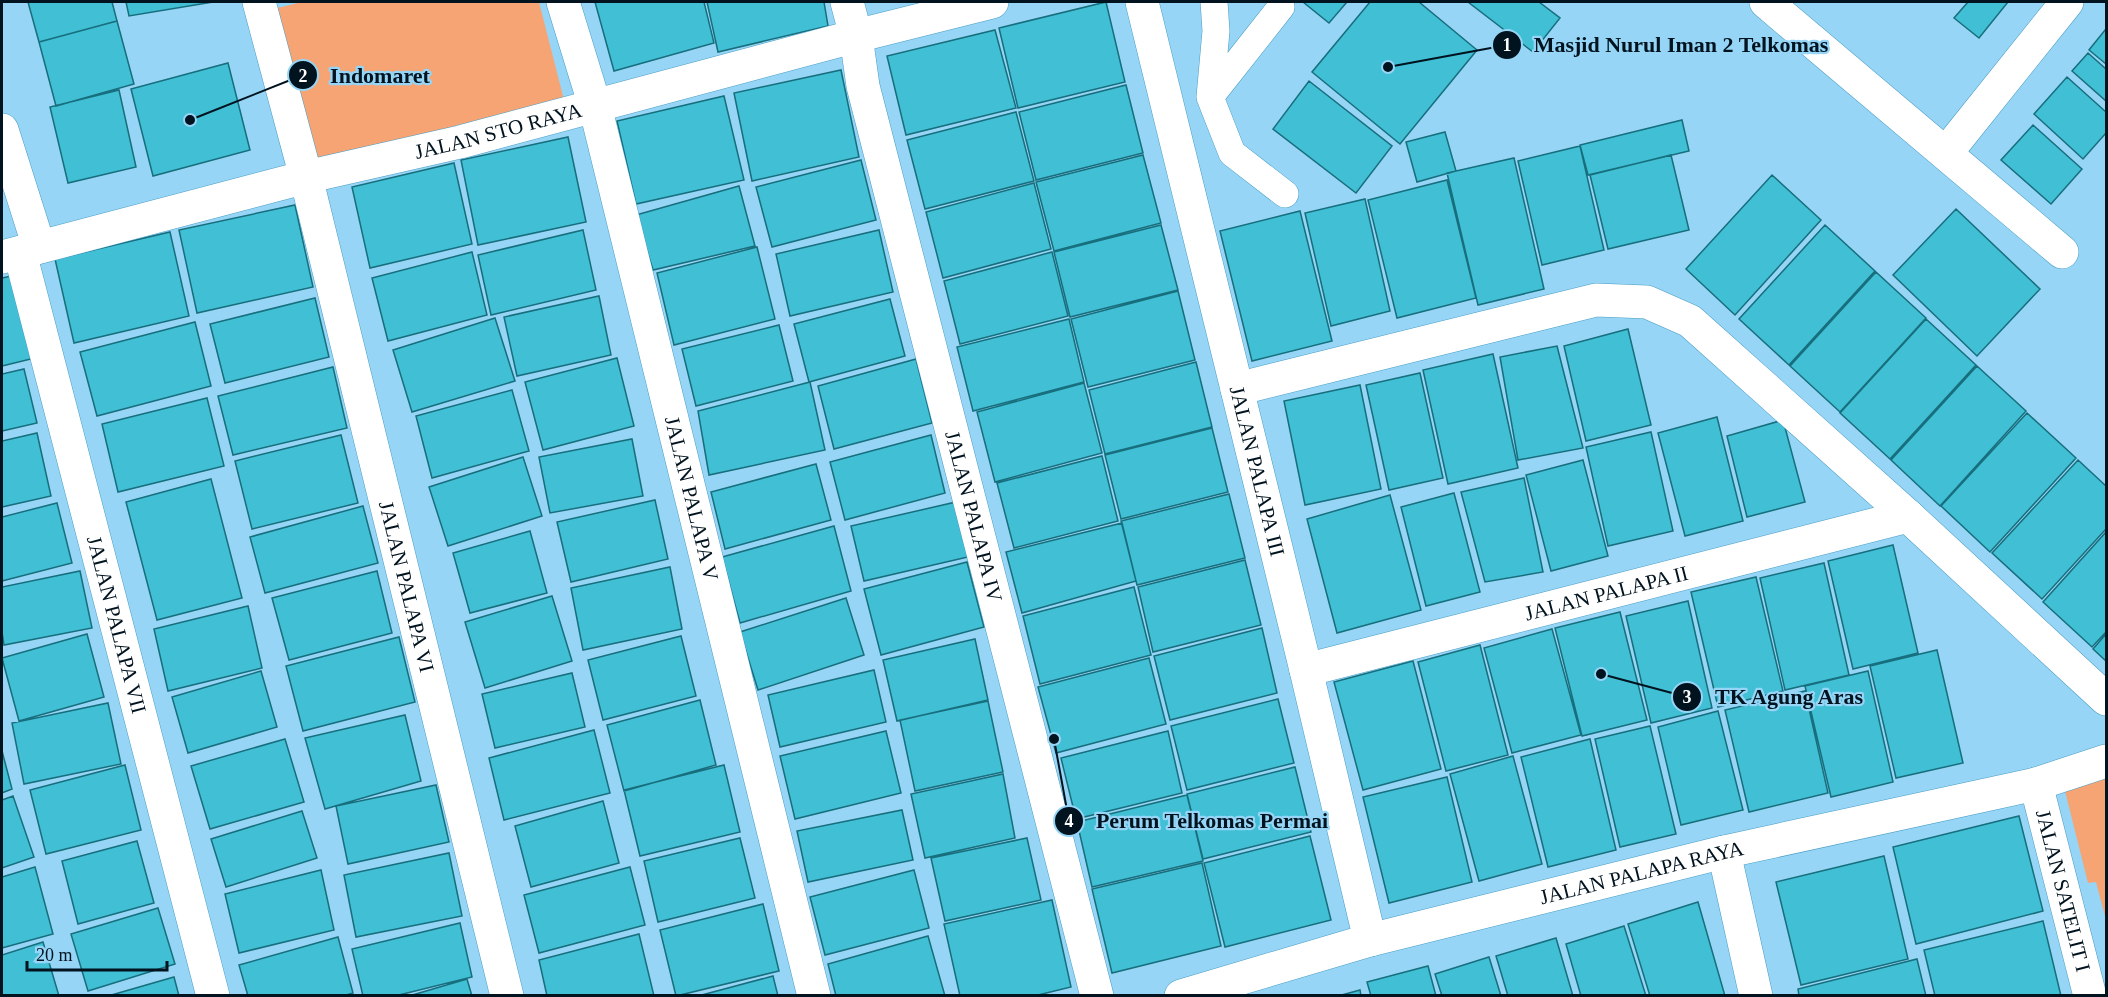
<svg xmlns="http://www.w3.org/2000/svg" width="2108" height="997" viewBox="0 0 2108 997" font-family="Georgia,serif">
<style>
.green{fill:#f6a473}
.building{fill:#40bfd5;stroke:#176e7c;stroke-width:1.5}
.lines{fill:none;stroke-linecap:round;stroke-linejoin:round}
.service-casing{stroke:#499dc4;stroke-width:28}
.minor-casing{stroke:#499dc4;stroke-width:34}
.service{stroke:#fff;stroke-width:27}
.minor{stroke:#fff;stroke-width:33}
.labels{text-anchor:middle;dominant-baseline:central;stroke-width:4.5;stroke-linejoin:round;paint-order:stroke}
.street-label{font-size:21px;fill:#00131f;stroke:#96d5f6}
.leader{fill:none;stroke:#00131f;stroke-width:2}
.callout-dot{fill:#00131f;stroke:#96d5f6;stroke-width:2}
.mark-label{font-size:18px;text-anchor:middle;font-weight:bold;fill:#fff}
.callout-label{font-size:22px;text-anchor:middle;font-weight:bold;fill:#00131f;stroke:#96d5f6;stroke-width:4.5;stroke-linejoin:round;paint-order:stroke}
</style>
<rect width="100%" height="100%" fill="#96d5f6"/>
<path class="green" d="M 302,2 L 539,2 L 564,100 L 317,165 L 277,8 Z
M 2106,778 L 2106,920 L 2096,882 L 2088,883 L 2065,791 Z"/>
<path class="building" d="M 28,2 L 112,2 L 117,21 L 39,42 Z
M 126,2 L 213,2 L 129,16 Z
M 595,2 L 704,2 L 714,43 L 614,71 Z
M 707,2 L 824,2 L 828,26 L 718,52 Z
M 1106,2 L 1125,82 L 1018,108 L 999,28 Z
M 1303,2 L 1347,2 L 1329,23 Z
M 1370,2 L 1419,2 L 1477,50 L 1400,144 L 1312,72 Z
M 1468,2 L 1539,2 L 1560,18 L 1533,52 Z
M 1968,2 L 2008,2 L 1979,38 L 1954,18 Z
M 117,21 L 134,84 L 56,106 L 39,42 Z
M 995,30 L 1016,108 L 906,135 L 887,56 Z
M 2105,30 L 2106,31 L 2106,64 L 2089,50 Z
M 2088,53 L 2106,69 L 2106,101 L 2072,71 Z
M 228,63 L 250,150 L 153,176 L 131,89 Z
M 841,70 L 859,157 L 752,181 L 734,93 Z
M 2067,77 L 2106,112 L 2106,133 L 2083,159 L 2034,114 Z
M 1309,81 L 1392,146 L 1356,193 L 1273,129 Z
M 1126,85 L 1143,153 L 1036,180 L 1019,112 Z
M 119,90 L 136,167 L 68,183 L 50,107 Z
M 724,96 L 744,180 L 636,204 L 617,121 Z
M 1016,112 L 1034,181 L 925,209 L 907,140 Z
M 1682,120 L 1689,151 L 1588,175 L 1580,145 Z
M 2033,125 L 2082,169 L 2051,204 L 2001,160 Z
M 1445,132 L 1456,171 L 1417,182 L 1406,142 Z
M 568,137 L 586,222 L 478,245 L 461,160 Z
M 1580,146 L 1604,250 L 1542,265 L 1518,161 Z
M 1143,155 L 1161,223 L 1054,251 L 1036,182 Z
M 1671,155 L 1689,230 L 1608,249 L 1590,175 Z
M 1514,158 L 1544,289 L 1478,305 L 1447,173 Z
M 861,160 L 876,220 L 772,247 L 756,187 Z
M 454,163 L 472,244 L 370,268 L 352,187 Z
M 1772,175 L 1821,220 L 1735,315 L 1686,269 Z
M 1447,180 L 1476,298 L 1397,318 L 1368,200 Z
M 1034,183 L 1051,249 L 943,278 L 926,212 Z
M 739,186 L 755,246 L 653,270 L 636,215 Z
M 1365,199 L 1390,311 L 1331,326 L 1305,213 Z
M 295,205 L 313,287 L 197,313 L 179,230 Z
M 1956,209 L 2040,289 L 1977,356 L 1893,275 Z
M 1300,211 L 1332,341 L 1252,361 L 1220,231 Z
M 1161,225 L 1178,290 L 1070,317 L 1054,252 Z
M 1825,225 L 1875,271 L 1789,365 L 1739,319 Z
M 583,230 L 596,290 L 491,315 L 478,255 Z
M 879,230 L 893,292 L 790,316 L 776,254 Z
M 170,232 L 189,316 L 74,343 L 55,259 Z
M 757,247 L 775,319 L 674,345 L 657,273 Z
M 472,252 L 487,315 L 388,341 L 372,278 Z
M 1052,252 L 1068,316 L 960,344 L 944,281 Z
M 1876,272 L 1926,318 L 1840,412 L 1790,366 Z
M 16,275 L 35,358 L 2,366 L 2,278 Z
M 1178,291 L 1195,360 L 1088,387 L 1071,319 Z
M 599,296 L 611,355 L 517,376 L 504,317 Z
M 315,298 L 329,357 L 225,383 L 210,324 Z
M 890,299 L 905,356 L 809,382 L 794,324 Z
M 495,318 L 515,381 L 412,412 L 393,350 Z
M 1069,319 L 1084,382 L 973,411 L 957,347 Z
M 1926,319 L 1976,365 L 1890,459 L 1840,413 Z
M 195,322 L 211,386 L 97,416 L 80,352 Z
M 779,325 L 793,381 L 696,406 L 682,349 Z
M 1628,329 L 1651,425 L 1586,441 L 1564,346 Z
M 1557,346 L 1583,448 L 1518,460 L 1500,357 Z
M 1493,354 L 1518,468 L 1448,484 L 1423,370 Z
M 617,358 L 634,426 L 543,450 L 525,382 Z
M 916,359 L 932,423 L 834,449 L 818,386 Z
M 1196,362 L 1212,427 L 1105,454 L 1089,390 Z
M 1977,366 L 2026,411 L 1940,506 L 1891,460 Z
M 333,367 L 347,428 L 233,455 L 218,396 Z
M 24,369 L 37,423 L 2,431 L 2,374 Z
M 1420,373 L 1443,478 L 1389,490 L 1366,385 Z
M 810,382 L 825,450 L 709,475 L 698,411 Z
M 1084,383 L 1102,453 L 995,482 L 977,412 Z
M 1360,385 L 1381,489 L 1305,505 L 1284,401 Z
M 512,390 L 529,451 L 432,478 L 416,416 Z
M 207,398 L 224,466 L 118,492 L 102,424 Z
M 2027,413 L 2076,458 L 1990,552 L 1941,506 Z
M 1717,417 L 1743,521 L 1685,536 L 1658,433 Z
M 1783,420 L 1805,502 L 1747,517 L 1727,436 Z
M 1212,428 L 1228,492 L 1121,519 L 1105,455 Z
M 1651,432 L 1673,531 L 1608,546 L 1586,447 Z
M 37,433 L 51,496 L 2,507 L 2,441 Z
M 341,435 L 358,503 L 252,529 L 235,461 Z
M 931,435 L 945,493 L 845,520 L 830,462 Z
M 632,439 L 643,496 L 550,513 L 539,457 Z
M 1102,456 L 1118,521 L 1014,548 L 997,483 Z
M 523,457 L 542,516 L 448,546 L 429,487 Z
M 1583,460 L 1608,556 L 1551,571 L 1526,475 Z
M 2078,460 L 2106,486 L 2106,529 L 2042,599 L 1992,553 Z
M 816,464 L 831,520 L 725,549 L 711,492 Z
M 1524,478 L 1543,572 L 1485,582 L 1461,492 Z
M 211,479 L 242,598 L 157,620 L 126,502 Z
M 1454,493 L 1480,592 L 1426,606 L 1401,507 Z
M 1229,494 L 1245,558 L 1137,585 L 1121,521 Z
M 1390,495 L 1421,610 L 1337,633 L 1307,519 Z
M 655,500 L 668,559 L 571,582 L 557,522 Z
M 956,502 L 968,557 L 864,581 L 851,526 Z
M 57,503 L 72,563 L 2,581 L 2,517 Z
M 363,506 L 378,563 L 265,593 L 250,537 Z
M 1122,523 L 1136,581 L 1022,613 L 1006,552 Z
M 834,526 L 851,591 L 740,623 L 722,557 Z
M 530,531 L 547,593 L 470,613 L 453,553 Z
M 2106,532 L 2106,632 L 2092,647 L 2043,602 Z
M 1893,545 L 1918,653 L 1853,669 L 1828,561 Z
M 1245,560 L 1261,625 L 1153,652 L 1138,587 Z
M 967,562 L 984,627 L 881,655 L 864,589 Z
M 1824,563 L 1849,675 L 1785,690 L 1760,578 Z
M 670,567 L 682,629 L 583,650 L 571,588 Z
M 80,571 L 92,628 L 4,645 L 2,632 L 2,587 Z
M 377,571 L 392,633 L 289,660 L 272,598 Z
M 1756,577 L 1783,691 L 1718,707 L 1691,592 Z
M 1134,587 L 1151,655 L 1040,684 L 1023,616 Z
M 552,596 L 572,661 L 485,688 L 465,622 Z
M 846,598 L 864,655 L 758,690 L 740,632 Z
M 1688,601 L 1712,708 L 1651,723 L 1626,616 Z
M 248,606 L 262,668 L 168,691 L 154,629 Z
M 1620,612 L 1647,720 L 1582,736 L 1555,628 Z
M 1262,628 L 1277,693 L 1170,720 L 1154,656 Z
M 1552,629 L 1581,735 L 1512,753 L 1484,648 Z
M 87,634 L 104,697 L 19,721 L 2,658 Z
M 2106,634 L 2106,661 L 2093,649 Z
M 681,636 L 696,696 L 603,720 L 588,660 Z
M 399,637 L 415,702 L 303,731 L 286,666 Z
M 975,639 L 988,700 L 897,721 L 883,660 Z
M 1480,645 L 1508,755 L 1446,771 L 1418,662 Z
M 1937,650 L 1963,763 L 1896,778 L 1870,666 Z
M 1149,658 L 1166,724 L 1056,753 L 1038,687 Z
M 1413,661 L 1441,769 L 1363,790 L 1334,682 Z
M 874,670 L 886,722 L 780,747 L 768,695 Z
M 261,671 L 277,727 L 188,753 L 172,697 Z
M 1868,671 L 1893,782 L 1831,797 L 1805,686 Z
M 572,673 L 585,727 L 495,748 L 482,694 Z
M 1805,691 L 1828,793 L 1749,812 L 1725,710 Z
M 1278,699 L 1294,763 L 1187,790 L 1171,726 Z
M 700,700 L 716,765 L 624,791 L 607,725 Z
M 988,701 L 1003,772 L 915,791 L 900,720 Z
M 108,703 L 121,764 L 24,784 L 12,723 Z
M 1718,711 L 1743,810 L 1681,825 L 1658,727 Z
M 405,715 L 421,781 L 325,809 L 305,738 Z
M 1650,726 L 1676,834 L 1620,847 L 1595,739 Z
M 594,730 L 610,793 L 504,820 L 489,758 Z
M 886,731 L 901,793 L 795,819 L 780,756 Z
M 1168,731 L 1182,793 L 1076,819 L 1061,758 Z
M 285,739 L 304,802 L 210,829 L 191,766 Z
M 1590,739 L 1616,850 L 1548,867 L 1521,757 Z
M 2,751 L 12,789 L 2,793 Z
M 1513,756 L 1542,864 L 1479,881 L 1450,774 Z
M 125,765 L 141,830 L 46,854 L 30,790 Z
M 724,765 L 740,832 L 640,856 L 624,790 Z
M 1295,767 L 1311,832 L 1203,859 L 1187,794 Z
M 1003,774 L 1015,838 L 925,858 L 911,794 Z
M 1447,777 L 1472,882 L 1389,903 L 1363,797 Z
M 436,785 L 449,842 L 348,864 L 336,806 Z
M 1187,795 L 1203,861 L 1092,887 L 1077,822 Z
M 13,796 L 34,857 L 2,868 L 2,800 Z
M 603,801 L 619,863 L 531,887 L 515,826 Z
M 902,810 L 913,860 L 808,882 L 797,831 Z
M 302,811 L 317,858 L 226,887 L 211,839 Z
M 2019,816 L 2043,911 L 1916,944 L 1893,847 Z
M 1310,836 L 1331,920 L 1225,947 L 1204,863 Z
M 740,838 L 755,898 L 658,922 L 644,861 Z
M 1027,838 L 1041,900 L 945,921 L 931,858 Z
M 137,841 L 154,903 L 78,924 L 62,861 Z
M 449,853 L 462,916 L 356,937 L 344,875 Z
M 1884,856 L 1908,959 L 1801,985 L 1776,882 Z
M 1202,863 L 1221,946 L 1112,973 L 1092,889 Z
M 35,867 L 53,934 L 2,948 L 2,877 Z
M 630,867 L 645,925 L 539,953 L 524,895 Z
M 321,870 L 334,930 L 239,953 L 225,894 Z
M 914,870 L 929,928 L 825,955 L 810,897 Z
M 1052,900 L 1071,987 L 1034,996 L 960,996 L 944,924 Z
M 1698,902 L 1725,996 L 1650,996 L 1628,924 Z
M 763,904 L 779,971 L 676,996 L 660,930 Z
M 158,908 L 175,964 L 88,991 L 71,934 Z
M 2043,921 L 2061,996 L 1935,996 L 1924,950 Z
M 460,923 L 472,977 L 395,996 L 363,996 L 352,949 Z
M 1624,926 L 1646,996 L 1581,996 L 1566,944 Z
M 639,934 L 654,996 L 547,996 L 539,960 Z
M 928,936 L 945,996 L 836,996 L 828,964 Z
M 338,937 L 353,993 L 343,996 L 248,996 L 239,965 Z
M 1556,938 L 1573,996 L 1508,996 L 1496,956 Z
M 43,942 L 59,996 L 2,996 L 2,955 Z
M 1489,957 L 1501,996 L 1442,996 L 1435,974 Z
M 1917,959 L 1926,996 L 1799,996 L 1798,989 Z
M 1428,966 L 1436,996 L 1371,996 L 1367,982 Z
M 773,976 L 778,996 L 698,996 Z
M 174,977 L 179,996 L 108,996 Z
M 467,979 L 472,996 L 409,996 Z
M 1360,990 L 1361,996 L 1338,996 Z"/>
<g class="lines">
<defs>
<path id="service" d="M 1214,2 L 1216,31 L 1210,97 L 1232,153 L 1285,194
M 1210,97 L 1281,7"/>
<g id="minor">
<path id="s1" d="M 259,2 L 306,177 L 507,996"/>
<path id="s2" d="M 563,2 L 595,106 L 814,996"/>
<path id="s3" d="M 847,2 L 856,36 L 863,86 L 1097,996"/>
<path id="s4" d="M 1142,2 L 1306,670 L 1370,940"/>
<path d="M 1766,2 L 2062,252"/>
<path d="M 2,130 L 39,247"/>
<path d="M 1946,153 L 2067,2"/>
<path id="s5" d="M 20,253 L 213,996"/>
<path id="s6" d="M 2,257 L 306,177 L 460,142 L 856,36 L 992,2"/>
<path d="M 1237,389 L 1596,300 L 1647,302 L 1690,321 L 1908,516 L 2106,699"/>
<path id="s7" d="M 1306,670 L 1908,516"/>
<path id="s8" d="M 2036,784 L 2090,996"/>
<path d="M 1724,852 L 1756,996"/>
<path id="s9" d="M 1181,996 L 1370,940 L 1724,852 L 2036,784 L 2106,761"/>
</g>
</defs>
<use href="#service" class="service-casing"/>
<use href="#minor" class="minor-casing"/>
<use href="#service" class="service"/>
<use href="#minor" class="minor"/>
</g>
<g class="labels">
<g class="street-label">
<text stroke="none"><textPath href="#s6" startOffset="512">JALAN STO RAYA</textPath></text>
<text stroke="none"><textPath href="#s4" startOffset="483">JALAN PALAPA III</textPath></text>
<text stroke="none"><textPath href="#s2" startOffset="513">JALAN PALAPA V</textPath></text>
<text stroke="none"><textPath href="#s3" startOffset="530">JALAN PALAPA IV</textPath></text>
<text stroke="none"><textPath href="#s1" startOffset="603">JALAN PALAPA VI</textPath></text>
<text stroke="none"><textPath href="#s7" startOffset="310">JALAN PALAPA II</textPath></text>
<text stroke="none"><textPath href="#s5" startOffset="384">JALAN PALAPA VII</textPath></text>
<text stroke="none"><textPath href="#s9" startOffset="477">JALAN PALAPA RAYA</textPath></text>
<text stroke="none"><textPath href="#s8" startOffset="110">JALAN SATELIT I</textPath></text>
</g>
</g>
<path class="leader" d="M1388 67L1507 45M190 120L303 75M1601 674L1687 697M1054 739L1069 821"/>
<g class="callout-dot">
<circle cx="1388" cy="67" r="6"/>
<circle cx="190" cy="120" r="6"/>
<circle cx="1601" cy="674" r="6"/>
<circle cx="1054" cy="739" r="6"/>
<circle cx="1507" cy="45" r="15"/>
<circle cx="303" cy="75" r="15"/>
<circle cx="1687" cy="697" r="15"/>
<circle cx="1069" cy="821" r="15"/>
</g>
<g class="mark-label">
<text x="1507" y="51">1</text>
<text x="303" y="82">2</text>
<text x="1687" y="703">3</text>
<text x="1069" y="827">4</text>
</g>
<g class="callout-label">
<text x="1681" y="52">Masjid Nurul Iman 2 Telkomas</text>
<text x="380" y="83">Indomaret</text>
<text x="1789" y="704">TK Agung Aras</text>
<text x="1212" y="828">Perum Telkomas Permai</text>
</g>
<rect width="2108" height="997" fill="none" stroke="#00131f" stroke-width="6"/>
<path d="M27 961v9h140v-9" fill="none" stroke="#00131f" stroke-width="3"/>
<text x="36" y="961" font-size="18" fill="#00131f" stroke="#96d5f6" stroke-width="4.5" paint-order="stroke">20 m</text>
</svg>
